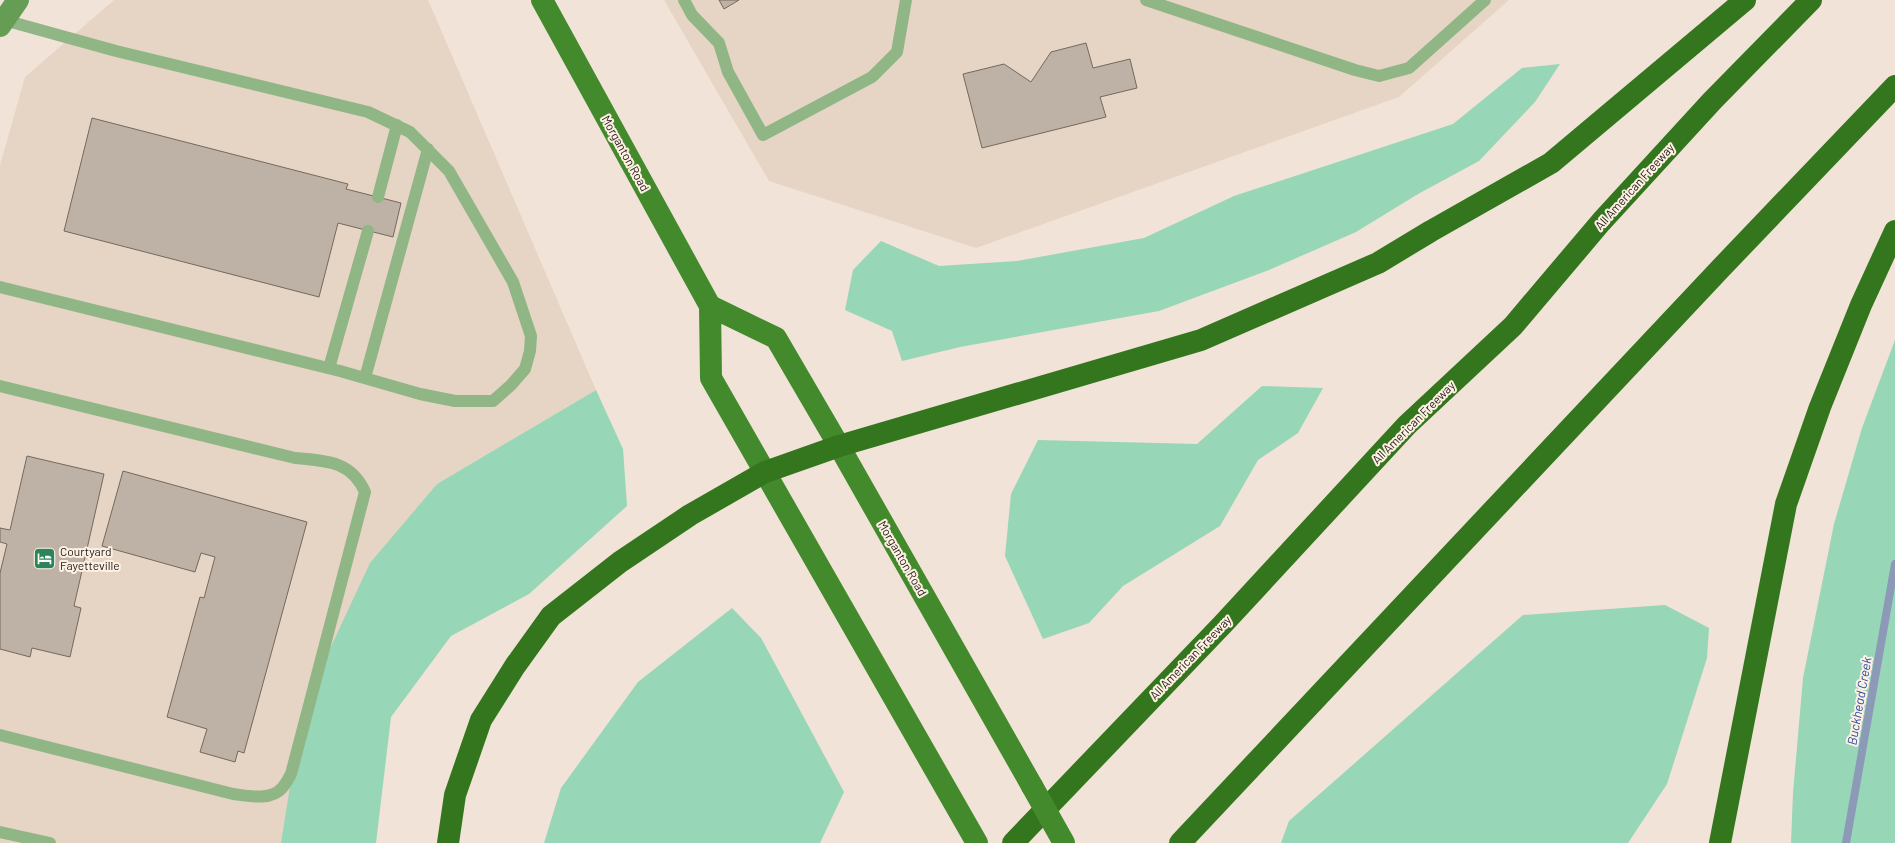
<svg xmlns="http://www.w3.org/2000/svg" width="1895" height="843" viewBox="0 0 1895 843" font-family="Barlow,sans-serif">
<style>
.commercial{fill:#e6d5c4}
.green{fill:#97d6b7}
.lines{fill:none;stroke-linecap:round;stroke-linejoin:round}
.stream{stroke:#8c9ab8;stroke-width:8}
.building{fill:#beb2a6;stroke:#74695d}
.lane{stroke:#90b686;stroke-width:12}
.secondary{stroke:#659d55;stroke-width:22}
.primary{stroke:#438a2c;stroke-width:22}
.highway{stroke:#34761e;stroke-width:22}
.primary-bridge{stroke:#438a2c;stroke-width:22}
.labels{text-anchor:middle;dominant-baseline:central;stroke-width:4;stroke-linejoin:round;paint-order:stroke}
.street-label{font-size:12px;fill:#27221e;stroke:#fef1e4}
.poi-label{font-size:12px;fill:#27221e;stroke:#fef1e4;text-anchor:start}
.water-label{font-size:13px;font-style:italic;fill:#2c4ea3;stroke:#fef1e4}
</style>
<rect width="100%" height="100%" fill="#f1e3d7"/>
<path class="commercial" d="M 114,0 L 428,0 L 596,390 L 437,484 L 294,843 L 0,843 L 0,165 L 25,77 Z
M 664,0 L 1509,0 L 1399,97 L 976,248 L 769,181 Z"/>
<path class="green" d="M 1560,64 L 1535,102 L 1479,161 L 1418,194 L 1356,232 L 1269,270 L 1159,311 L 960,347 L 902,361 L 892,331 L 845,310 L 853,270 L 881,241 L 939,266 L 1017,261 L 1144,238 L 1234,196 L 1453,124 L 1522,68 Z
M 1895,340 L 1895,843 L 1791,843 L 1793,793 L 1803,678 L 1834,524 L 1862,428 Z
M 1262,386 L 1323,388 L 1298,433 L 1258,460 L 1220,526 L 1123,586 L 1089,623 L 1043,639 L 1005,556 L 1011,494 L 1038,440 L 1197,444 Z
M 596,390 L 623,449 L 627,506 L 529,594 L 451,636 L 391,717 L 376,843 L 281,843 L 297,743 L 321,668 L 370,563 L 437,484 Z
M 1665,605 L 1709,628 L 1707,658 L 1667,784 L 1628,843 L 1281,843 L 1289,821 L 1523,615 Z
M 732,608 L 761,638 L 844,792 L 820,843 L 544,843 L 561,788 L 638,682 Z"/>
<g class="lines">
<path class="stream" d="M 1846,843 L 1895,564"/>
</g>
<path class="building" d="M 719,0 L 739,0 L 724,9 Z
M 1086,43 L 1093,68 L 1130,59 L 1137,88 L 1100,97 L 1106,117 L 982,148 L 963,74 L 1004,64 L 1031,82 L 1051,52 Z
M 92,118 L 348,184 L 346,189 L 401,203 L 393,237 L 338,223 L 319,297 L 64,231 Z
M 27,456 L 104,474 L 74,606 L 81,608 L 70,657 L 32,648 L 30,657 L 0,649 L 0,573 L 7,544 L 0,542 L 0,528 L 10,530 Z
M 123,471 L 307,522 L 244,753 L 238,751 L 235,762 L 200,752 L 207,729 L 167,717 L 200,597 L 204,598 L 215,557 L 201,553 L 195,572 L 102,546 Z"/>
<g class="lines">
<path class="lane" d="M 684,0 L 692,15 L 719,43 L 728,72 L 763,135 L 872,77 L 897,52 L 906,0
M 1146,0 L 1355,70 L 1379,76 L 1409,68 L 1485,0
M 378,197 L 397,125
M 0,287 L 340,371 L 420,394 L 455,401 L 493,401 L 511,385 L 525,369 L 530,351 L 531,336 L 513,282 L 449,171 L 410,132 L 368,112 L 116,51 L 4,20
M 329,368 L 368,231
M 365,378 L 428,149
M 0,386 L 295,458 C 325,461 351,460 365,492 L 291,774 C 288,779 286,784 282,788 C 271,801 248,796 233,794 L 0,735
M 0,832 L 50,843"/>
<path class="secondary" d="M 0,26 L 18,0"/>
<path class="primary" d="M 542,0 L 710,306 L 711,378 L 977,843
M 710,306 L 776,338 L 839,446 L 1032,786"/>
<path class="highway" d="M 448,843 L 455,795 L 481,720 L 515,666 L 551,616 L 620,562 L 690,515 L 765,472 L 839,446 L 1201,340 L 1378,263 L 1431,231 L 1551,163 L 1745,0
M 1013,843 L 1223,624 L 1407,425 L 1513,326 L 1601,222 L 1712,101 L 1811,0
M 1180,843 L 1721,268 L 1895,86
M 1720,843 L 1786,504 L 1820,407 L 1861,305 L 1895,231"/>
<path class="primary-bridge" d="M 1032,786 L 1064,843"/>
</g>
<defs>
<symbol id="hotel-square" viewBox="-11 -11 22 22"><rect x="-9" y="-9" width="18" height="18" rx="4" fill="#2c855a" stroke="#fef1e4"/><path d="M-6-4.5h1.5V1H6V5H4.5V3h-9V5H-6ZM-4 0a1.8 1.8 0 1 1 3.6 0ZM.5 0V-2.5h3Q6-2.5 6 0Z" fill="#fff"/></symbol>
</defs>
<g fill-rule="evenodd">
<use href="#hotel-square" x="32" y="546" width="25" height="25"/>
</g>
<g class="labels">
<g class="street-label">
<text transform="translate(626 153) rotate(61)">Morganton Road</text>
<text transform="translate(1634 186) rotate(-48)">All American Freeway</text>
<text transform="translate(1413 422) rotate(-45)">All American Freeway</text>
<text transform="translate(903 558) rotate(60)">Morganton Road</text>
<text transform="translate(1190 657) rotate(-46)">All American Freeway</text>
</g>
<g class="poi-label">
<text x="60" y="551">Courtyard<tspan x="60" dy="14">Fayetteville</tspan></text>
</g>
<g class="water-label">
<text transform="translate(1859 701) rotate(-80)">Buckhead Creek</text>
</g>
</g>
</svg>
